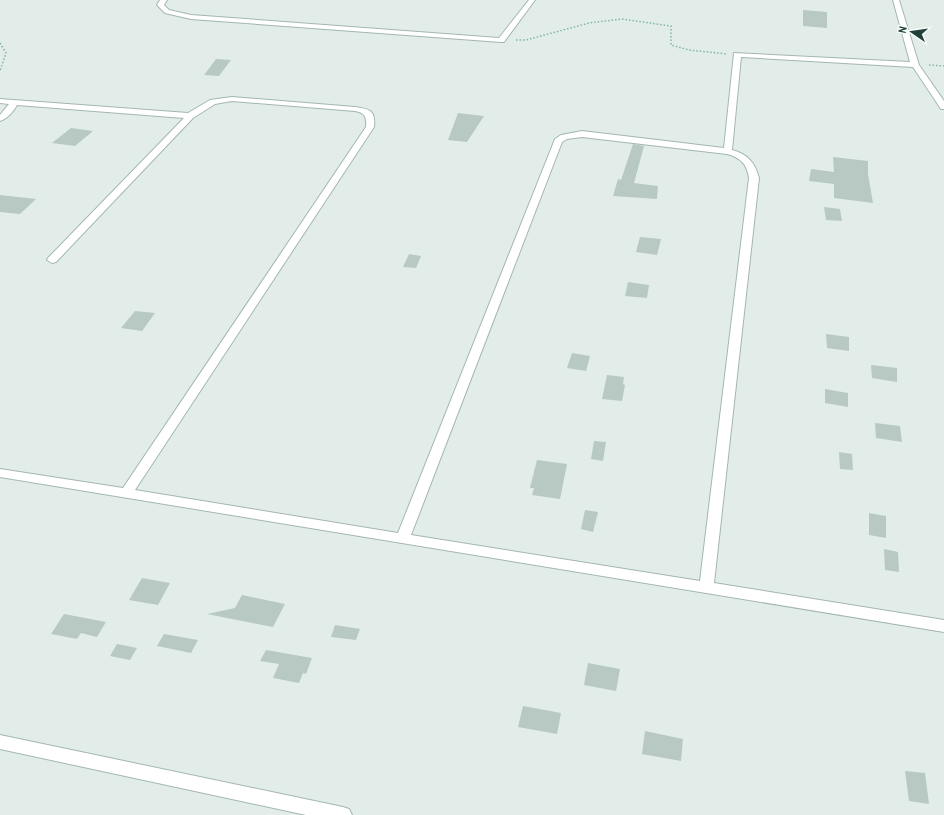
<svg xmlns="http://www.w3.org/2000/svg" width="944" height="815" viewBox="0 0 944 815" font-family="'Archivo Narrow',sans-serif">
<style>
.building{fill:#b7c9c2}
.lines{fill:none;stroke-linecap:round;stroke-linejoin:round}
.minor-casing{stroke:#a4b6b1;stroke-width:2}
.path{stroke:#80b4a7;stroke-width:1.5;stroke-dasharray:1.5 2;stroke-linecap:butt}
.minor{fill:#fff;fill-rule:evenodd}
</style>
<rect width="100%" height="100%" fill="#e2ede9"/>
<path class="building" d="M 803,10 L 827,12 L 827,28 L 803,26 Z
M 216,59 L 231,60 L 219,76 L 204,75 Z
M 458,113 L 484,116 L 467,142 L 448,140 Z
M 71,128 L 93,131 L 75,146 L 52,143 Z
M 633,144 L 644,146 L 634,183 L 658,186 L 657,199 L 613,196 L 618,179 L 621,180 Z
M 833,157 L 868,161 L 868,174 L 873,203 L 834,198 L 834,184 L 809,181 L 811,169 L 834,172 Z
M 0,195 L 36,199 L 20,214 L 0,212 Z
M 824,207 L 840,209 L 842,221 L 826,220 Z
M 640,237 L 661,239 L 657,255 L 636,252 Z
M 409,254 L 421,256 L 416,268 L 403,267 Z
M 628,282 L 649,285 L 647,298 L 625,296 Z
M 135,311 L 155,313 L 142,331 L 121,328 Z
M 826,334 L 849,337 L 849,351 L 827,348 Z
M 572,353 L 590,356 L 586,371 L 567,368 Z
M 871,365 L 897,368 L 897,382 L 872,378 Z
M 607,375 L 624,377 L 623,384 L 625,385 L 622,401 L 602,399 Z
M 825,389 L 848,393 L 848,407 L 825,403 Z
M 875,423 L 900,426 L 902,442 L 876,438 Z
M 594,441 L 606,442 L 603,461 L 591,459 Z
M 839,452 L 852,454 L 853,470 L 840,469 Z
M 537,460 L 567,464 L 560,499 L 532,495 L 534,488 L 530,488 Z
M 585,510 L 598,512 L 593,532 L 581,529 Z
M 869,513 L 886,516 L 886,538 L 869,535 Z
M 884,549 L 898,552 L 899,572 L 885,570 Z
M 142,578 L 170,583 L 158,605 L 129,600 Z
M 242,595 L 285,604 L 273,627 L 207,614 L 235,608 Z
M 64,614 L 106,622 L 97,637 L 81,633 L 77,639 L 51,634 Z
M 335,625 L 360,629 L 356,640 L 331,637 Z
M 164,634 L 198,640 L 191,653 L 157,646 Z
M 117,644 L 137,648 L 130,660 L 110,656 Z
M 266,650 L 312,658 L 306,674 L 303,673 L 299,683 L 273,678 L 279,664 L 260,661 Z
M 588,663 L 620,669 L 616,691 L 584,685 Z
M 523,706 L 561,713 L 557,734 L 518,727 Z
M 645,731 L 683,739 L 681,761 L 642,754 Z
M 905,771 L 925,773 L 929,804 L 909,801 Z"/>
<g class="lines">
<defs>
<path id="minor" d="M 160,0 L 167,0 L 164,5 L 169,10 L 191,15 L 499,38 L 529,0 L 535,0 L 504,42 L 501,42 L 191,19 L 165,13 L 157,5 Z
M 893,0 L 899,0 L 919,65 L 944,101 L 944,109 L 941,109 L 913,67 L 741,57 L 732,150 C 748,154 755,163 759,178 L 714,583 L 944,620 L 944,632 L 0,477 L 0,469 L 123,488 L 366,127 C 367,117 365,113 355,111 L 232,101 L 215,104 L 193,118 L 56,262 L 52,263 L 47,260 L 48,258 L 184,118 L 17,105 C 14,111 7,119 0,121 L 0,115 L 9,104 L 0,103 L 0,99 L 188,113 L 210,100 L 232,97 L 355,107 C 369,109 376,110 374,127 L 135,490 L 398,533 L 555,139 L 561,135 L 582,131 L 724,148 L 734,53 L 910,62 ZM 582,137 L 727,154 C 741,158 747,164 749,178 L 700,581 L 411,535 L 562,142 L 567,139 Z
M 0,735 L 343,807 L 349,809 L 352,815 L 306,815 L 0,749 Z"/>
</defs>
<use href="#minor" class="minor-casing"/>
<path class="path" d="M 516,40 L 526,40 L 589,23 L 622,19 L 671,26 L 671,45 L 689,50 L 727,54
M 0,43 L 6,53 L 0,71
M 929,65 L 944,66"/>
<use href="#minor" class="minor"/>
</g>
<g transform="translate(912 32) rotate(283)" stroke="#f3faf7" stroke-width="3" paint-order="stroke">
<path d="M0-3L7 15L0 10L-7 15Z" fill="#20403a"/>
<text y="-6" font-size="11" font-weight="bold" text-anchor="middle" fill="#20403a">N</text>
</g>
</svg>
